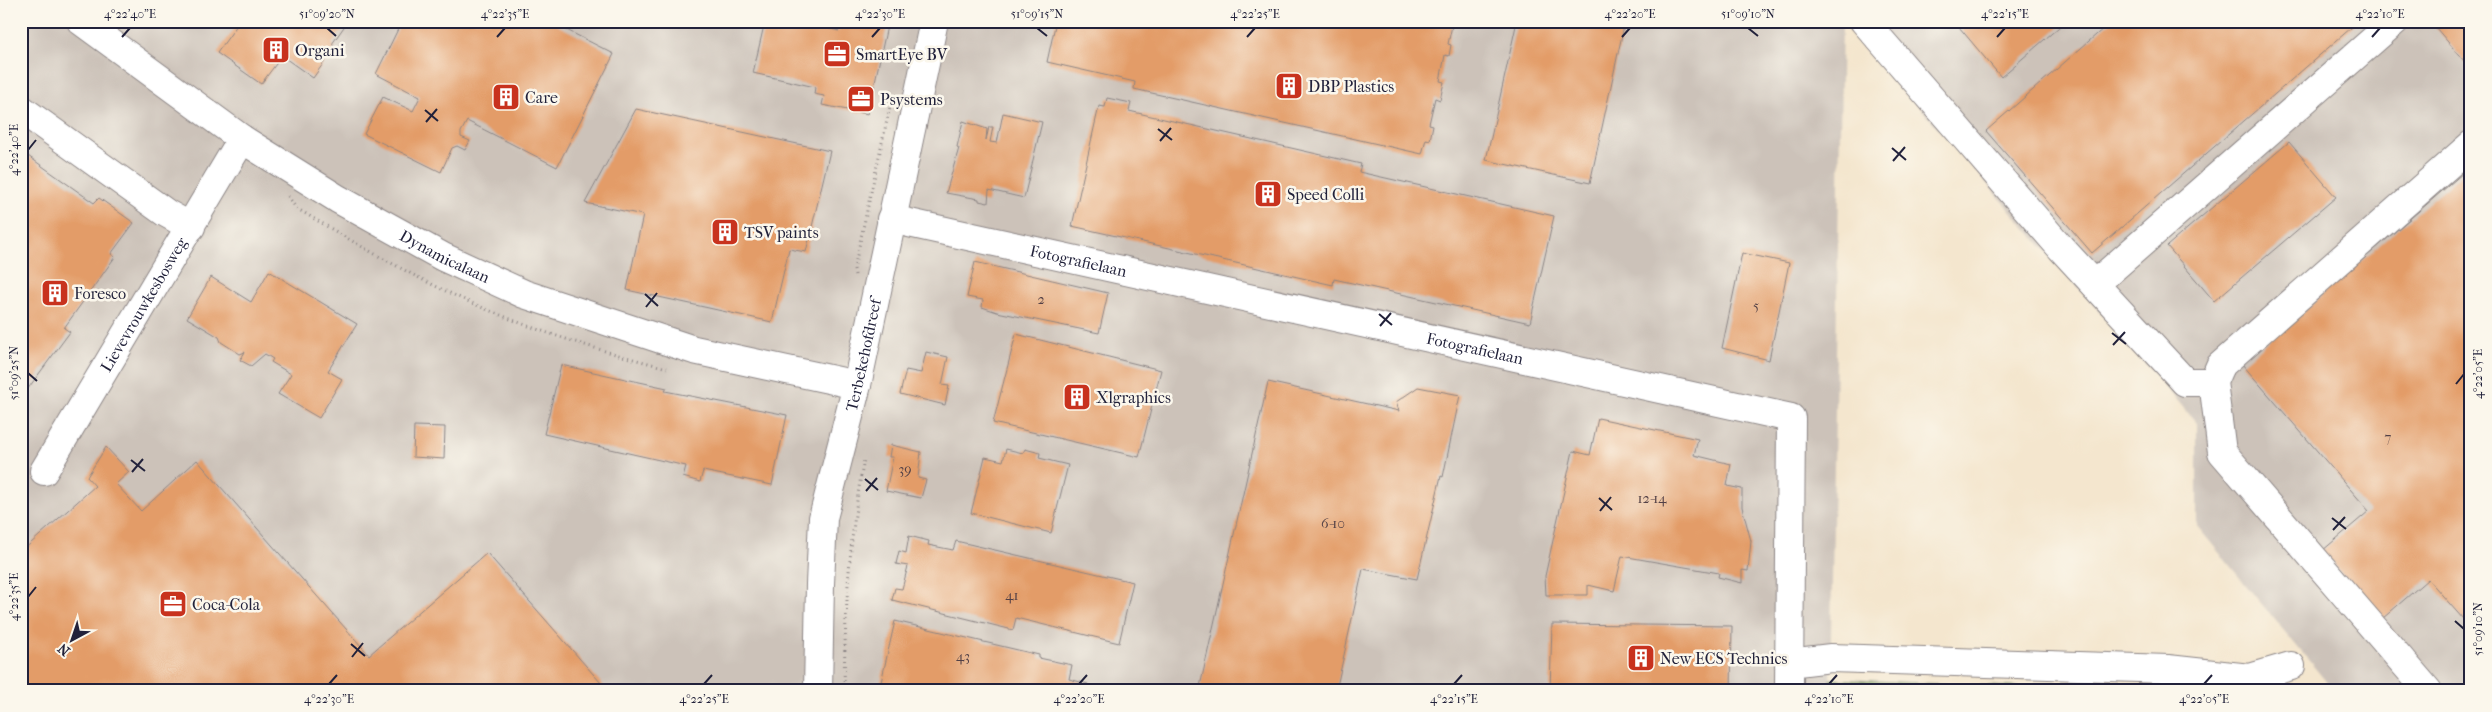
<svg xmlns="http://www.w3.org/2000/svg" width="2492" height="712" viewBox="0 0 2492 712" font-family="'IM FELL French Canon',serif">
<style>
.industrial{fill:#ccc2b9}
.forest{fill:#8db065;stroke:#586950}
.building{fill:#e39c67}
.lines{fill:none;stroke-linecap:round;stroke-linejoin:round}
.minor-casing{stroke:#8b8484;stroke-width:30}
.path{stroke:#8b8484;stroke-width:3;stroke-dasharray:1 4;stroke-linecap:butt}
.minor{stroke:#fff;stroke-width:28}
.ticks{fill:none;stroke:#22223b;stroke-width:2}
.labels{text-anchor:middle;dominant-baseline:central;stroke-width:5;stroke-linejoin:round;paint-order:stroke}
.number-label{font-size:14px;fill:#524046}
.poi-label{font-size:16px;fill:#22223b;stroke:#fbf7ec;text-anchor:start}
.street-label{font-size:16px;fill:#22223b;stroke:#fbf7ec}
.neatline{fill:none;stroke:#22223b;stroke-width:2}
.ticks-label{font-size:12px;text-anchor:middle;fill:#22223b}
</style>
<rect width="100%" height="100%" fill="#fbf7ec"/>
<filter id="ink" filterUnits="userSpaceOnUse"><feTurbulence type="fractalNoise" baseFrequency=".02" numOctaves="2"/><feDisplacementMap in="SourceGraphic" scale="10" xChannelSelector="R" yChannelSelector="G"/><feConvolveMatrix kernelMatrix="1 2 1 2 8 2 1 2 1" color-interpolation-filters="sRGB"/></filter>
<filter id="wash" filterUnits="userSpaceOnUse"><feTurbulence type="fractalNoise" baseFrequency=".0096" numOctaves="4" result="noise"/><feDisplacementMap in="SourceGraphic" scale="20" xChannelSelector="R" yChannelSelector="G"/><feGaussianBlur stdDeviation="1.12" result="paint"/><feColorMatrix in="noise" values="0 0 0 0 0 0 0 0 0 0 0 0 0 0 0 0 0 1.4 0 .05"/><feComposite in="paint" operator="in"/></filter>
<g filter="url(#wash)">
<rect width="100%" height="100%" fill="#f4e6ce"/>
<path class="industrial" d="M 21,21 L 1842,21 L 1830,691 L 21,691 Z
M 1844,21 L 2471,21 L 2471,691 L 2334,691 L 2197,526 L 2197,423 Z"/>
<path class="forest" d="M 1830,679 L 2101,691 L 1830,691 Z"/>
<g id="blocks">
<path class="building" d="M 240,21 L 348,21 L 332,44 L 335,47 L 313,78 L 282,56 L 261,84 L 217,53 Z
M 402,21 L 549,21 L 614,54 L 557,167 L 467,121 L 461,132 L 461,137 L 470,141 L 465,150 L 457,146 L 452,148 L 441,172 L 364,134 L 383,97 L 413,111 L 420,97 L 376,74 Z
M 765,21 L 797,21 L 839,31 L 841,21 L 872,21 L 887,26 L 868,114 L 822,105 L 824,96 L 814,94 L 815,87 L 753,73 Z
M 1056,21 L 1453,21 L 1448,44 L 1451,45 L 1449,56 L 1445,55 L 1440,81 L 1444,82 L 1440,100 L 1435,98 L 1429,124 L 1433,125 L 1430,140 L 1426,139 L 1422,154 L 1134,89 L 1135,82 L 1047,62 Z
M 1517,21 L 1625,21 L 1590,183 L 1486,160 Z
M 1954,21 L 2066,21 L 2001,77 Z
M 2112,21 L 2359,21 L 2092,253 L 1986,131 Z
M 2430,21 L 2471,21 L 2471,69 Z
M 1107,98 L 1131,103 L 1129,111 L 1361,164 L 1359,172 L 1554,216 L 1530,323 L 1334,279 L 1333,285 L 1072,226 L 1099,106 L 1105,107 Z
M 636,109 L 830,151 L 806,252 L 789,249 L 772,322 L 627,290 L 643,215 L 585,203 Z
M 1003,113 L 1042,122 L 1024,198 L 989,190 L 988,203 L 979,201 L 979,199 L 946,193 L 959,148 L 957,147 L 963,121 L 987,129 L 986,140 L 989,127 L 993,127 L 990,142 L 997,143 Z
M 2289,142 L 2336,197 L 2214,301 L 2167,246 Z
M 21,151 L 94,203 L 99,198 L 134,223 L 111,254 L 115,257 L 64,328 L 70,332 L 21,398 Z
M 2471,166 L 2471,628 L 2428,579 L 2382,619 L 2322,551 L 2369,511 L 2242,364 Z
M 1742,253 L 1789,263 L 1769,360 L 1722,348 Z
M 975,262 L 1108,293 L 1099,333 L 997,312 L 982,307 L 983,300 L 967,297 Z
M 269,271 L 357,324 L 328,371 L 342,379 L 319,418 L 278,394 L 291,374 L 271,362 L 273,359 L 265,354 L 251,366 L 240,360 L 245,352 L 240,354 L 221,342 L 219,337 L 187,318 L 211,277 L 251,302 Z
M 1016,334 L 1161,370 L 1139,457 L 993,423 Z
M 926,352 L 948,357 L 942,385 L 949,386 L 945,405 L 900,394 L 906,370 L 921,373 Z
M 561,365 L 667,388 L 665,391 L 787,415 L 772,485 L 703,471 L 700,482 L 683,477 L 686,466 L 544,434 Z
M 1268,382 L 1399,411 L 1396,402 L 1418,387 L 1460,395 L 1443,477 L 1441,476 L 1417,579 L 1363,569 L 1336,691 L 1199,691 Z
M 1598,418 L 1698,439 L 1694,455 L 1731,464 L 1727,486 L 1742,489 L 1742,507 L 1751,541 L 1748,571 L 1742,570 L 1742,583 L 1718,577 L 1719,573 L 1622,556 L 1614,591 L 1588,585 L 1588,595 L 1546,595 L 1545,576 L 1573,451 L 1590,455 Z
M 414,426 L 445,427 L 444,459 L 413,457 Z
M 891,445 L 921,452 L 918,478 L 926,480 L 921,498 L 886,491 L 893,457 L 889,457 Z
M 106,447 L 129,472 L 116,484 L 141,511 L 197,460 L 369,655 L 487,553 L 608,691 L 21,691 L 21,552 L 95,486 L 87,477 Z
M 1006,449 L 1023,453 L 1025,449 L 1040,453 L 1039,458 L 1068,465 L 1051,533 L 971,513 L 985,457 L 1003,461 Z
M 909,536 L 929,541 L 928,545 L 953,550 L 956,541 L 1133,582 L 1119,643 L 1016,618 L 1013,630 L 892,600 L 895,588 L 902,589 L 908,566 L 896,564 L 899,551 L 906,553 Z
M 895,621 L 1039,655 L 1039,658 L 1072,665 L 1069,679 L 1088,684 L 1086,691 L 879,691 Z
M 1552,624 L 1732,626 L 1731,691 L 1550,691 Z"/>
</g>
</g>
<g filter="url(#ink)">
<use href="#blocks" fill-opacity="0" stroke="#8b8484" stroke-width="1"/>
<g class="lines">
<defs>
<g id="minor">
<path id="s1" d="M 81,21 L 242,139 L 338,199 L 443,257 L 524,294 L 694,350 L 857,385"/>
<path d="M 1864,21 L 2061,248 L 2185,382 L 2213,382"/>
<path d="M 21,109 L 166,213 L 191,227"/>
<path id="s2" d="M 891,219 L 1791,418 L 1789,691"/>
<path d="M 2095,284 L 2395,21"/>
<path id="s3" d="M 44,471 L 242,139"/>
<path d="M 1789,663 L 1831,658 L 2168,669 L 2250,678 L 2291,666"/>
<path id="s4" d="M 818,691 L 820,584 L 823,518 L 857,385 L 934,21"/>
<path d="M 2428,691 L 2222,452 L 2213,382 L 2220,366 L 2471,145"/>
</g>
</defs>
<use href="#minor" class="minor-casing"/>
<path class="path" d="M 288,196 L 296,208 C 362,247 427,286 498,314 C 553,337 610,353 667,368
M 855,275 L 854,269 L 891,102
M 844,691 C 845,613 849,536 864,460"/>
<use href="#minor" class="minor"/>
</g>
</g>
<path class="ticks" d="M 327,28 L 336,36M 1037,28 L 1047,36M 1748,28 L 1758,36M 122,37 L 130,28M 497,37 L 505,28M 872,37 L 880,28M 1247,37 L 1255,28M 1622,37 L 1630,28M 1997,37 L 2005,28M 2372,37 L 2380,28M 425,110 L 438,121M 426,122 L 437,109M 1158,129 L 1172,140M 1160,141 L 1171,128M 1892,148 L 1906,160M 28,150 L 36,140M 1893,161 L 1905,147M 645,294 L 658,306M 646,307 L 657,293M 1379,314 L 1392,325M 1380,326 L 1391,313M 2112,333 L 2126,344M 2113,345 L 2125,332M 28,373 L 37,381M 2456,384 L 2464,374M 131,460 L 145,471M 132,472 L 143,459M 865,479 L 878,490M 866,491 L 877,478M 1599,498 L 1612,510M 1600,511 L 1611,497M 2332,518 L 2346,529M 2333,530 L 2345,517M 28,597 L 36,587M 2455,621 L 2464,629M 351,644 L 365,656M 352,657 L 363,643M 329,684 L 337,675M 704,684 L 712,675M 1079,684 L 1087,675M 1454,684 L 1462,675M 1829,684 L 1837,675M 2204,684 L 2212,675"/>
<defs>
<symbol id="building-square" viewBox="-11 -11 22 22"><rect x="-9" y="-9" width="18" height="18" rx="4" fill="#c8321e" stroke="#fbf7ec"/><path d="M-4-6H4V6H1V3H-1V6H-4ZM-2.5-4.3h1.7v1.8h-1.7ZM.8-4.3h1.7v1.8H.8ZM-2.5-1h1.7V.8h-1.7ZM.8-1h1.7V.8H.8Z" fill="#fff"/></symbol>
<symbol id="office-square" viewBox="-11 -11 22 22"><rect x="-9" y="-9" width="18" height="18" rx="4" fill="#c8321e" stroke="#fbf7ec"/><path d="M-6-3h4V-5.5h4V-3h4V5H-6ZM-1-4.5V-3h2v-1.5ZM-6 0V1H6V0Z" fill="#fff"/></symbol>
</defs>
<g fill-rule="evenodd">
<use href="#building-square" x="260" y="34" width="32" height="32"/>
<use href="#office-square" x="821" y="38" width="32" height="32"/>
<use href="#building-square" x="1273" y="70" width="32" height="32"/>
<use href="#building-square" x="490" y="81" width="32" height="32"/>
<use href="#office-square" x="845" y="83" width="32" height="32"/>
<use href="#building-square" x="1252" y="178" width="32" height="32"/>
<use href="#building-square" x="709" y="216" width="32" height="32"/>
<use href="#building-square" x="39" y="277" width="32" height="32"/>
<use href="#building-square" x="1061" y="381" width="32" height="32"/>
<use href="#office-square" x="157" y="588" width="32" height="32"/>
<use href="#building-square" x="1625" y="642" width="32" height="32"/>
</g>
<g class="labels">
<g class="number-label">
<text x="1041" y="299">2</text>
<text x="1756" y="305">5</text>
<text x="2388" y="437">7</text>
<text x="905" y="469">39</text>
<text x="1652" y="498">12-14</text>
<text x="1333" y="523">6-10</text>
<text x="1012" y="595">41</text>
<text x="963" y="656">43</text>
</g>
<g class="poi-label">
<text x="295" y="50">Organi</text>
<text x="856" y="54">SmartEye BV</text>
<text x="1308" y="86">DBP Plastics</text>
<text x="525" y="97">Care</text>
<text x="880" y="99">Psystems</text>
<text x="1287" y="194">Speed Colli</text>
<text x="744" y="232">TSV paints</text>
<text x="74" y="293">Foresco</text>
<text x="1096" y="397">Xlgraphics</text>
<text x="192" y="604">Coca-Cola</text>
<text x="1660" y="658">New ECS Technics</text>
</g>
<g class="street-label">
<text stroke="none"><textPath href="#s1" startOffset="434">Dynamicalaan</textPath></text>
<text stroke="none"><textPath href="#s2" startOffset="192">Fotografielaan</textPath></text>
<text stroke="none"><textPath href="#s3" startOffset="194">Lievevrouwkesbosweg</textPath></text>
<text stroke="none"><textPath href="#s2" startOffset="598">Fotografielaan</textPath></text>
<text stroke="none"><textPath href="#s4" startOffset="341">Terbekehofdreef</textPath></text>
</g>
</g>
<rect width="2492" height="712" fill="none" stroke="#fbf7ec" stroke-width="55"/>
<g transform="translate(72 640) rotate(220)" stroke="#fbf7ec" stroke-width="4" paint-order="stroke">
<path d="M0-4L9 19L0 12L-9 19Z" fill="#22223b"/>
<text y="-8" font-size="14" font-weight="bold" text-anchor="middle" fill="#22223b">N</text>
</g>
<rect x="28" y="28" width="2436" height="656" class="neatline"/>
<g class="ticks-label">
<text x="130" y="18">4°22'40"E</text>
<text x="327" y="18">51°09'20"N</text>
<text x="505" y="18">4°22'35"E</text>
<text x="880" y="18">4°22'30"E</text>
<text x="1037" y="18">51°09'15"N</text>
<text x="1255" y="18">4°22'25"E</text>
<text x="1630" y="18">4°22'20"E</text>
<text x="1748" y="18">51°09'10"N</text>
<text x="2005" y="18">4°22'15"E</text>
<text x="2380" y="18">4°22'10"E</text>
<text transform="translate(14 150) rotate(-90)" y="4">4°22'40"E</text>
<text transform="translate(14 373) rotate(-90)" y="4">51°09'25"N</text>
<text transform="translate(2478 374) rotate(-90)" y="4">4°22'05"E</text>
<text transform="translate(14 597) rotate(-90)" y="4">4°22'35"E</text>
<text transform="translate(2478 629) rotate(-90)" y="4">51°09'10"N</text>
<text x="329" y="703">4°22'30"E</text>
<text x="704" y="703">4°22'25"E</text>
<text x="1079" y="703">4°22'20"E</text>
<text x="1454" y="703">4°22'15"E</text>
<text x="1829" y="703">4°22'10"E</text>
<text x="2204" y="703">4°22'05"E</text>
</g>
</svg>
